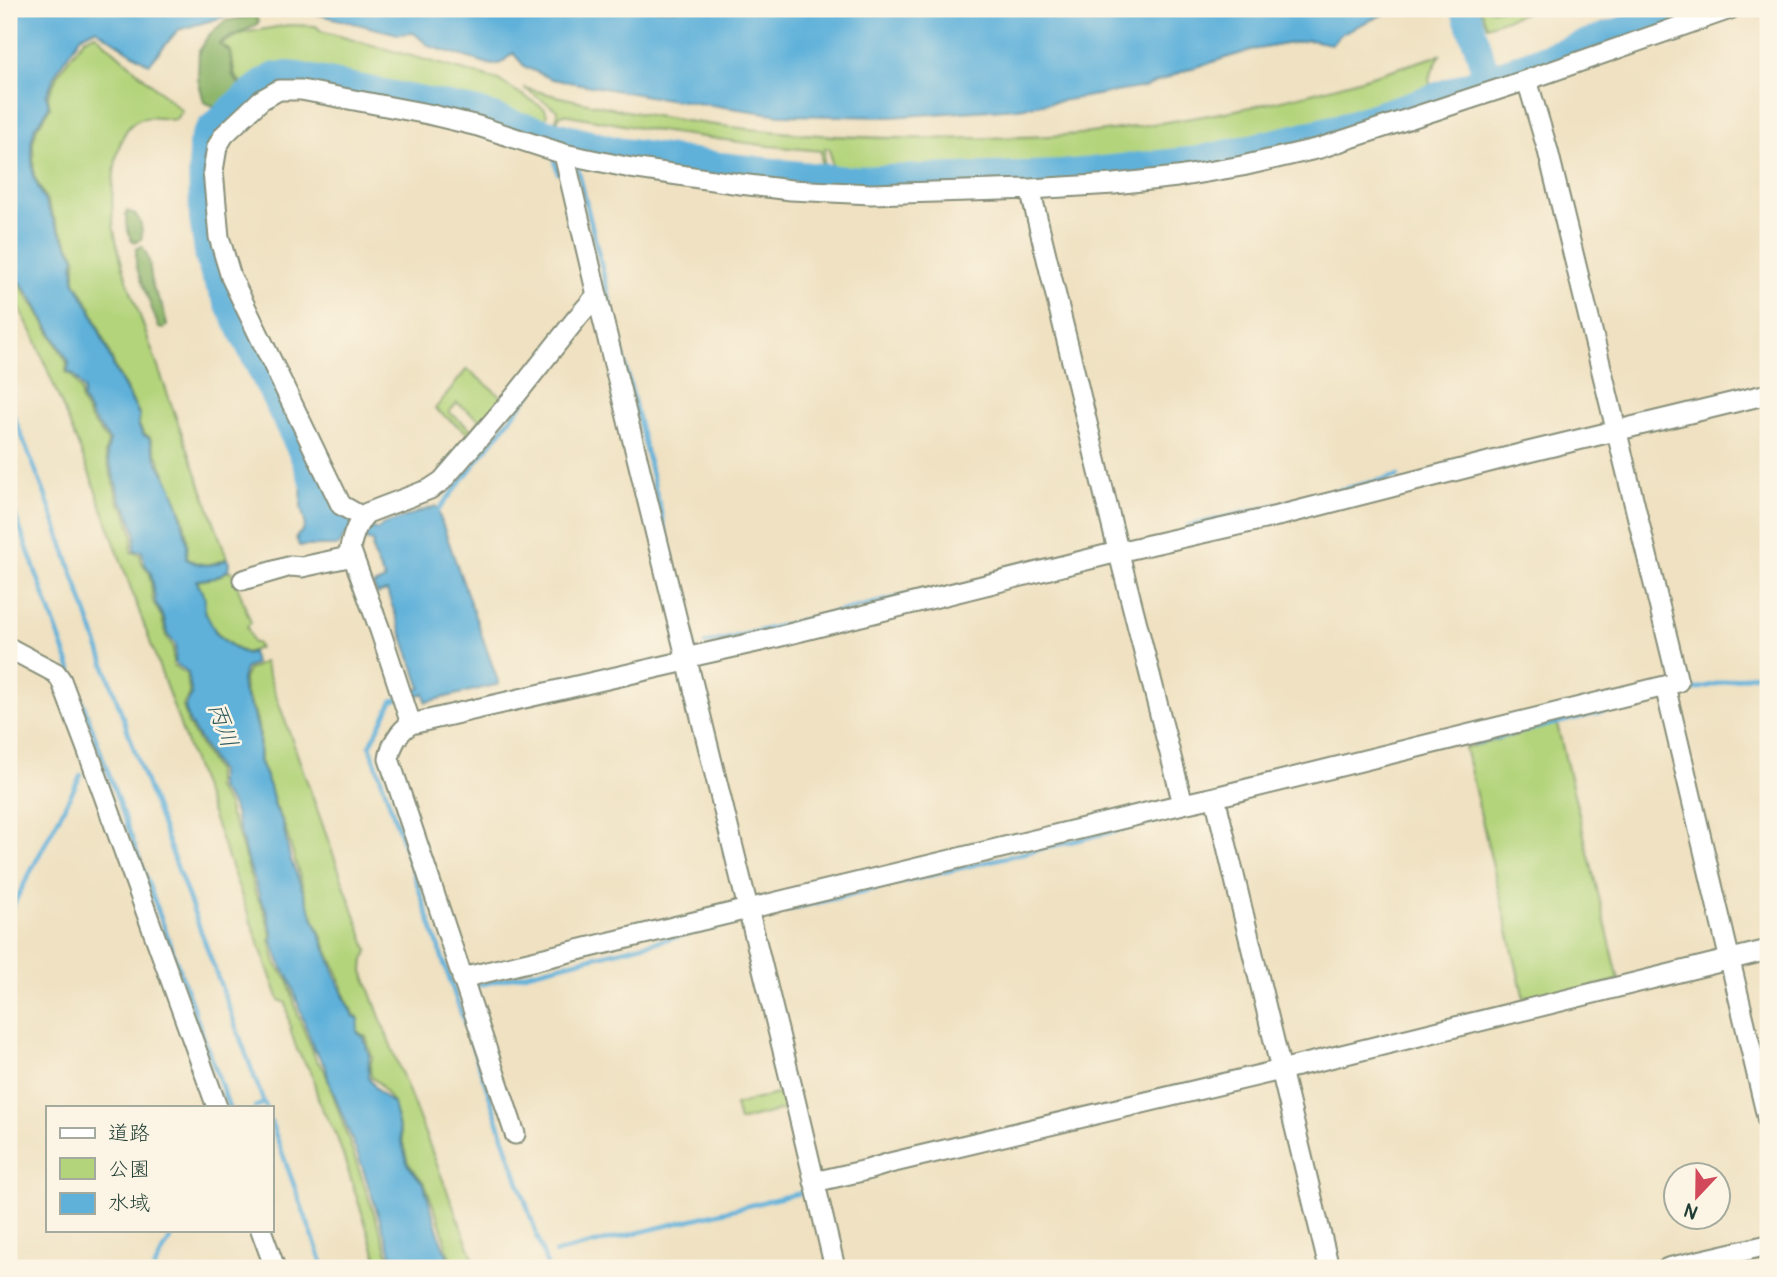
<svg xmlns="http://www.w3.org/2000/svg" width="1777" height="1277" viewBox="0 0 1777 1277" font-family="Pangolin,'Klee One',sans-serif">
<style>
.green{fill:#b4d47c;stroke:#6a8858;stroke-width:2;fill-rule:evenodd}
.forest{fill:#8fb66c;stroke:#577a50;stroke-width:2}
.water{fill:#5fb1da;stroke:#3f7787;stroke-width:2}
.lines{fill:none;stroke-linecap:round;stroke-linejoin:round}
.stream{stroke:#5fb1da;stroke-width:4.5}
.river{stroke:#5fb1da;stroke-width:28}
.minor-casing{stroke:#878f7a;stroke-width:23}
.minor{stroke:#fff;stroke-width:19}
.labels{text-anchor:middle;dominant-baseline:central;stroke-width:5;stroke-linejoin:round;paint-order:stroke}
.water-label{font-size:23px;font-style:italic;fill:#2f5a5e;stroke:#fcf5e5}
</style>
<rect width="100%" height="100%" fill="#fcf5e5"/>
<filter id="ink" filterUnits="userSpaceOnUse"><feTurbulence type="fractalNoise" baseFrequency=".0143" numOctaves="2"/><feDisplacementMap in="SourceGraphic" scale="14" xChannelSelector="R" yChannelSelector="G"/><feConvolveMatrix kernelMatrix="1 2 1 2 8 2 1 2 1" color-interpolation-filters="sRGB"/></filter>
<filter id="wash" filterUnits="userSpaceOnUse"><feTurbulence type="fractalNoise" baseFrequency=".00686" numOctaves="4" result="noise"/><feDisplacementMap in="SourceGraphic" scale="28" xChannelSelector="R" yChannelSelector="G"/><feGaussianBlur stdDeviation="1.57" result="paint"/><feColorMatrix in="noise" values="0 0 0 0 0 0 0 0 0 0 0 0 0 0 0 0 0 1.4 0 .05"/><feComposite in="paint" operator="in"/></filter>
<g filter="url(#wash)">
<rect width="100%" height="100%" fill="#efe1c1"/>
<path class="green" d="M 1480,9 L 1535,9 L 1487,26 Z
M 288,25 L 316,26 L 321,31 L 498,80 L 545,109 L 547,115 L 544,125 L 477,104 L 307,70 C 278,68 269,68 246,88 L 235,76 L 231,51 L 221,44 L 243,33 Z
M 95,34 L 182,111 L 175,120 C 164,119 149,115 138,120 C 111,132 110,204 114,229 C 120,266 135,301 147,336 C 173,411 201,484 227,558 C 212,566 202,567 187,558 C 192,515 163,476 150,437 L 144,434 L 139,425 L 140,415 L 116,369 L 91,308 L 75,281 L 75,264 L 76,257 L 56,223 L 46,199 L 34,176 L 33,143 L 37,127 L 43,120 L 50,107 L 48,96 L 60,71 L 84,39 Z
M 1440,55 L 1429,78 L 1431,88 L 1343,118 L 1256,140 L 1193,153 L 1122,163 L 1040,168 L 894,172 L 832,171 L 830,149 L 825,148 L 823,168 L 687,154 L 615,141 L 553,127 L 558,114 L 557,110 L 524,88 C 673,127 825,142 979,138 C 1016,137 1054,137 1090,133 C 1151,125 1213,116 1273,102 C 1329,90 1385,72 1440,55 ZM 563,114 L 651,130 L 769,146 L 821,151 L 821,166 L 687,152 L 616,139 L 558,126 C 557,120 558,117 563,114 Z
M 9,268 L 38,312 L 67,363 L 66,372 L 73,377 L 81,391 L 81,400 L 90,418 L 108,442 L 105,453 L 119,503 L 125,509 L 133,535 L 131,552 L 140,554 L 142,563 L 150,574 L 153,602 L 162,618 L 166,636 L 173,646 L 173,665 L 186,674 L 190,695 L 183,705 L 188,724 L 216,771 L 216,788 L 228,805 L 229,814 L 236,827 L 256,895 L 264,910 L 271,935 L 270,940 L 277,966 L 288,980 L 298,1015 L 316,1060 L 324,1069 L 393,1268 L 380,1268 L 337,1137 L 319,1103 L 312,1074 L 297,1050 L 291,1032 L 286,1003 L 279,1000 L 89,472 L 33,334 L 9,289 Z
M 467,369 L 506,400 L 473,437 L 435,409 ZM 457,403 L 480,420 L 472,430 L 449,412 Z
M 228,571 L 232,571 L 251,623 L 247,626 L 253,643 L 257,643 L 259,648 L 246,653 C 228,645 208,629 205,608 C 203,595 203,593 197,581 L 216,578 Z
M 264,662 L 368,951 L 364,960 L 363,971 L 381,1020 L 477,1268 L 459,1268 L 453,1263 L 448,1253 L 441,1226 L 425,1184 L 408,1163 L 393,1103 L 379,1083 L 371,1077 L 370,1067 L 372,1058 L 366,1037 L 357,1031 L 359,1018 L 354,1014 L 346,999 L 340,979 L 309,907 L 283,821 L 276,807 L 270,786 L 260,761 L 260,733 L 255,713 L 245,692 L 244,679 L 248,670 Z
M 1557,724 L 1619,980 L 1525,1003 L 1465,748 Z
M 788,1091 L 792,1107 L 739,1121 L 735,1105 Z"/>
<path class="forest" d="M 253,16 L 257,18 L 258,23 C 247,33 230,34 219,44 L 230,52 L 233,77 L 244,89 L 216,107 L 204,102 L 198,79 L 199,51 L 208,36 L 225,21 Z
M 127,211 C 141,214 142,226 142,239 L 136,242 L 131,240 C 128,230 124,221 127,211 Z
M 142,246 C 152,259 149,273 153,288 C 155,294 159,298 161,303 C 164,310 165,318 167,325 L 164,329 L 159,328 L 136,266 L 136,249 Z"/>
<path class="water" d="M 9,9 L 1395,9 L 1342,33 L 1332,44 L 1309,40 L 1252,50 L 1189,69 L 1145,87 L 1018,108 L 890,117 L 780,115 L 648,96 L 552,79 L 525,67 L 513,53 L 501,63 L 492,65 L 429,46 L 414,33 L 398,34 L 304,11 L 237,13 L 178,30 L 149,64 L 95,29 L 81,36 L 58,69 L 46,95 L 49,106 L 42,119 L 35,126 L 31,143 L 33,176 L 55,224 L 75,258 L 73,264 L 74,281 L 90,309 L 115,370 L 139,415 L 138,425 L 143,435 L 149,438 L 157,461 L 172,488 L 180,511 L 187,544 L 186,559 C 202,567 212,567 227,559 L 229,563 L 228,570 L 214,578 L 196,580 L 205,599 L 204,610 L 217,635 L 235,649 L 246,654 L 252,652 L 255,663 L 245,669 L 242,679 L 243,692 L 253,713 L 259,734 L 259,761 L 270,787 L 275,808 L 282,821 L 290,858 L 345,1000 L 353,1016 L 359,1019 L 357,1032 L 364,1038 L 369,1056 L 368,1077 L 378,1091 L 393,1104 L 407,1164 L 424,1185 L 441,1241 L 450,1263 L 457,1268 L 396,1268 L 361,1163 L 328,1078 L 326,1067 L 314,1049 L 301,1013 L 290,979 L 282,968 L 272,940 L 273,935 L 266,909 L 261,900 L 246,855 L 233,806 L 219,788 L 219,771 L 190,723 L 185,707 L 192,695 L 188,672 L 175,663 L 176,645 L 168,635 L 164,618 L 156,604 L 151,572 L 145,564 L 142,551 L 134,551 L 136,534 L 127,508 L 121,501 L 107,453 L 110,441 L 92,417 L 83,399 L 84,390 L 75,376 L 68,371 L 69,362 L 31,297 L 12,270 L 9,261 Z
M 1451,9 L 1473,9 L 1477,22 L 1473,29 L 1469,31 L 1464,27 Z
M 309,455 L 368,526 L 378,530 L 382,525 L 436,506 L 499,684 L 426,702 L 424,693 L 412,698 L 410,692 L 421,688 L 387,591 L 377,594 L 373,585 L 385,580 C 380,568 370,554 373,542 L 345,534 L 339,546 L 299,546 L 296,537 L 304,529 L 305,522 L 301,507 L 302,475 L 297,460 Z"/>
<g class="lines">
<path class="stream" d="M 559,144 L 561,137
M 554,157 L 558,173
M 577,165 L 694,649
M 9,404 L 45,494 L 140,766 L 264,1103
M 9,498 L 229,1107
M 436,513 L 567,347
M 1188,526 L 1398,476
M 705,644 L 908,595
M 1672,695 L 1768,671
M 398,699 L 392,701 L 370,746 L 548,1268
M 1475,743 L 1663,697
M 9,913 L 81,775
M 757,917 L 1211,808
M 471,987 L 745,920
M 255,1107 L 264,1103 L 266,1107
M 271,1122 L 324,1268
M 555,1253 L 812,1190
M 154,1268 L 175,1230"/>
<path class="river" d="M 1464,9 L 1477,44 L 1487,79
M 318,492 L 302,452 L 215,276 L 209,258 L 203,219 L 202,146 L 204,138 L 210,129 C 224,117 260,81 276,76 C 283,74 290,75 298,76 L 478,112 L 517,125 L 617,151 L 721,166 L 845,180 L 1062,174 L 1199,160 L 1338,128 L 1438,96 L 1683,9"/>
</g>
</g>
<g filter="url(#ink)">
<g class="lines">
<defs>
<path id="minor" d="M 1527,80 L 1548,151 L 1678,682 L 1665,686 L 1768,1121
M 564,154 L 597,295 L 792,1087 L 835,1268
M 1030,189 L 1116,542 L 1183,804 L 1215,797 L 1329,1268
M 597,295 L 577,318 L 516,395 L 442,481 L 430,489 L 367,513 C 357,522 353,535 350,548 L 380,630 L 411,724 L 677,663 L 694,656 L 761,641 L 1118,552 L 1282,515 L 1524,453 L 1768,394
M 362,517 L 341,505 L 231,277 L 219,237 L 213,171 L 217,147 L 224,135 L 261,100 L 279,90 L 301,90 L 428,114 L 478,126 L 564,154 L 631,168 L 740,184 L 791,190 L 871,194 L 1030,189 L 1114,184 L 1177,177 L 1242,166 L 1320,148 L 1527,80 L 1730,9
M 243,580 L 291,566 L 302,567 L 353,556
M 9,648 L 56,673 L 61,680 L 87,749 L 217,1107
M 411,724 C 399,731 391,745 389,759 L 515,1134
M 1215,797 L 1665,686
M 462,978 L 1183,804
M 814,1182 L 867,1170 L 890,1163 L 1281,1070 L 1768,950
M 261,1230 L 275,1268
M 1668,1268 L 1768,1245"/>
</defs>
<use href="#minor" class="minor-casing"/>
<use href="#minor" class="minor"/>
</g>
</g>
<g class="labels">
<g class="water-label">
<text transform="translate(223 725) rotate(71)">丙川</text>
</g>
</g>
<rect width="1777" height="1277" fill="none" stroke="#fcf5e5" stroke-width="35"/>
<rect x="46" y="1106" width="228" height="126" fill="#fcf5e5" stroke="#a4ab9e" stroke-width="2"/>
<rect x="60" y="1128" width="35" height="10" fill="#ffffff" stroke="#a4ab9e" stroke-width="2"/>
<text x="108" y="1140" font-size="21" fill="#1f3d34">道路</text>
<rect x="60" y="1158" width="35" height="21" fill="#b4d47c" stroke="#a4ab9e" stroke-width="2"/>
<text x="108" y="1176" font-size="21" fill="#1f3d34">公園</text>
<rect x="60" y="1193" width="35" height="21" fill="#5fb1da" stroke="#a4ab9e" stroke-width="2"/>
<text x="108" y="1210" font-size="21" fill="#1f3d34">水域</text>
<g transform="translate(1697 1196) rotate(202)"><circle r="33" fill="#fcf5e5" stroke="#a4ab9e" stroke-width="2"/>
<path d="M0-5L12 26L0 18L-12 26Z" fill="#d1495b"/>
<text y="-10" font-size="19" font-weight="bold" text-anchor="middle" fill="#1f3d34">N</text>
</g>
</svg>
